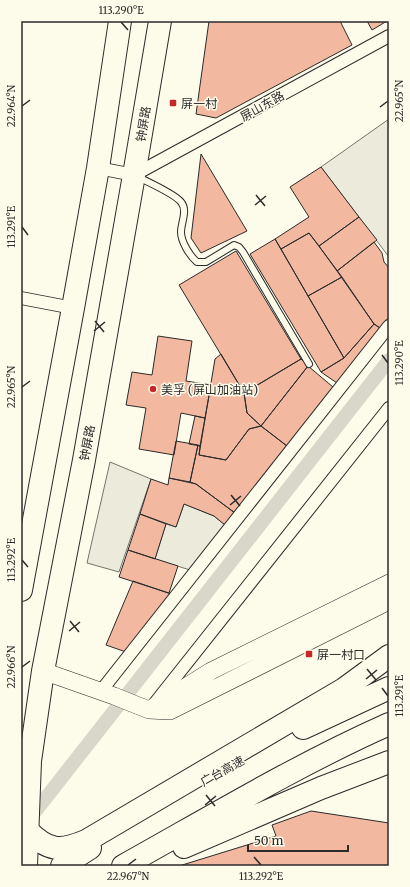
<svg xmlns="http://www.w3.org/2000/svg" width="410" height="887" viewBox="0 0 410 887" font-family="Merriweather,'Noto Sans SC',serif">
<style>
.green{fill:#ecebdb;stroke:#74746e}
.parking{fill:#eceadb;stroke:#74746e}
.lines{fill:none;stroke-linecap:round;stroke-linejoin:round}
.canal{stroke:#d8d7c9;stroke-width:14}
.building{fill:#f2b8a0;stroke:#2b2b2b}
.lane-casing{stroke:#2b2b2b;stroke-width:8}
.street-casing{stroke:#2b2b2b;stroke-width:14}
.secondary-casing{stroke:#2b2b2b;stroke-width:18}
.highway-casing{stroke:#2b2b2b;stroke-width:24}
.lane{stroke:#fdfbea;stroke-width:6}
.street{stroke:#fdfbea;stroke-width:12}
.secondary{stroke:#fdfbea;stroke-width:17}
.highway{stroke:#fdfbea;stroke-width:22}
.ticks{fill:none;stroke:#2b2b2b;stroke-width:1.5}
.poi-dot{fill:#c62828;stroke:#fdfbea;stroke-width:1.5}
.labels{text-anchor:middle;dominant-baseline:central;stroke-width:3;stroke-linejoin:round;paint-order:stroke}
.poi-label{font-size:12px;fill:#2b2b2b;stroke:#fdfbea;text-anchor:start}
.street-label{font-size:12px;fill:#2b2b2b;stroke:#fdfbea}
.neatline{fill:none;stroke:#2b2b2b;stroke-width:1.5}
.ticks-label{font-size:10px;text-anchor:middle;fill:#2b2b2b}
</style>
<rect width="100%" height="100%" fill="#fdfbea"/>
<path class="green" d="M 389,119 L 389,257 L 321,167 Z
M 184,504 L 214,516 L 225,525 L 190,570 L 155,559 L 166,524 L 176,527 Z"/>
<path class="parking" d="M 110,462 L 151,479 L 119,572 L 87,563 Z"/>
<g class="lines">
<path class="canal" d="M 27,822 L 389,360"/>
</g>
<path class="building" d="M 209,21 L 340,21 L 352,45 L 216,118 L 196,114 Z
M 367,21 L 387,21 L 372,30 Z
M 201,154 L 247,231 L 201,253 L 191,238 Z
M 321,167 L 359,217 L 319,246 L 309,233 L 281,249 L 275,239 L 309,217 L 290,187 Z
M 359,217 L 377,240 L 337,271 L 319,246 Z
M 309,233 L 342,277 L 308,296 L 281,249 Z
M 275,239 L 344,358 L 321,372 L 250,254 Z
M 374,242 L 382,253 L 384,262 L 389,268 L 389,317 L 380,328 L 374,324 L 337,271 Z
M 236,251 L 301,359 L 244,393 L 179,285 Z
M 342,277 L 374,324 L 344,358 L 308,296 Z
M 374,324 L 380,328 L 337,383 L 321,372 L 344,358 Z
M 158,336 L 192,341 L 186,381 L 211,385 L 205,418 L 181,413 L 174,455 L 139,449 L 146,408 L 126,405 L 132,372 L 152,375 Z
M 221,354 L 244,393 L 247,413 L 261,426 L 249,429 L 226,460 L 199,455 L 215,359 Z
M 301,359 L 308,366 L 261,426 L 247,413 L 244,393 Z
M 308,366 L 333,387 L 287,446 L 261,426 Z
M 195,416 L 205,418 L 200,446 L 189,444 Z
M 261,426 L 287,446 L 235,513 L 196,484 L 190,482 L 198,445 L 200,446 L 199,455 L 226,460 L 249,429 Z
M 176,441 L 198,445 L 190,482 L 169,478 Z
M 169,478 L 196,484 L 235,513 L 225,525 L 214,516 L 184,504 L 176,527 L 140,514 L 151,479 L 168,485 Z
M 140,514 L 166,524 L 155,559 L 128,550 Z
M 128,550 L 178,566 L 169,593 L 119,577 Z
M 133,581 L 171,594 L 126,652 L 106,645 Z
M 311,811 L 389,823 L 389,866 L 179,866 L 276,836 L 272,825 Z"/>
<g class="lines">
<defs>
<path id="lane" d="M 138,177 C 148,182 175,194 181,202 C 188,210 181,223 181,232 C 181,242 190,256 197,262 L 206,262 L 234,245 L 239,247 L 243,252 L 309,364"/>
<path id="street" d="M 98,168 L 134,175 L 389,36
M 21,298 L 73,308
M 101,691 L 389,326
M 155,703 L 389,408"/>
<path id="secondary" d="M 43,671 L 114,696 L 149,710 L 170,711 L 389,601
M 149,710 L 211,671 L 389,583"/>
<path id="highway" d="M 21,590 L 73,308 L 98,168 L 120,21
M 303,728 L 389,688
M 28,831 C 48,851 60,852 86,841 L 344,689 L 389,656
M 184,847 L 321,788 L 389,762
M 26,866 L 30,761 L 43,671 L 84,460 L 134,175 L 160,21
M 62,866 L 90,848
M 123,866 C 211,817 297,765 389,724"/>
</defs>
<use href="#lane" class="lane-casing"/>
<use href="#street" class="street-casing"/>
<use href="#secondary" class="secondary-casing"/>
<use href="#highway" class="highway-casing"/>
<use href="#lane" class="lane"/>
<use href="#street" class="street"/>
<use href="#secondary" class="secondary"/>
<use href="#highway" class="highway"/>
</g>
<path class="ticks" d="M 121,22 L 128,30M 22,106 L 30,100M 380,107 L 388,101M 256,195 L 265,206M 255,205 L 266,196M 22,227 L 28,235M 95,321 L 104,332M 94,331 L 105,322M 382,355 L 388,363M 22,387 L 30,381M 231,495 L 240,506M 230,505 L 241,496M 22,560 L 28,567M 70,621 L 79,632M 69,631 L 80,622M 22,667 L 30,661M 367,669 L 376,680M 366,679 L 377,670M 382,688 L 388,696M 206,795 L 215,806M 205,805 L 216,796M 254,857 L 261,865M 128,865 L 136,859"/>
<g class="poi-dot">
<rect x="169" y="99" width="8" height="8" rx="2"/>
<circle cx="153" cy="389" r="4"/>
<rect x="305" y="650" width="8" height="8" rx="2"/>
</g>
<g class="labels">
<g class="poi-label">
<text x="181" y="103">屏一村</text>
<text x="161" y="389">美孚 (屏山加油站)</text>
<text x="317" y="654">屏一村口</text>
</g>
<g class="street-label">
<text transform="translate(262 106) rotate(-29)">屏山东路</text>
<text transform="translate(143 124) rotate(-81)">钟屏路</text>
<text transform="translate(87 443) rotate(-80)">钟屏路</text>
<text transform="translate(222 771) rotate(-29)">广台高速</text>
</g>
</g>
<rect width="410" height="887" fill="none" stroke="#fdfbea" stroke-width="44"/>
<path d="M248 845v6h100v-6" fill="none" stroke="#2b2b2b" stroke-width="2"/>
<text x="254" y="845" font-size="12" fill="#2b2b2b" stroke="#fdfbea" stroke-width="3" paint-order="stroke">50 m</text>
<rect x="22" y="22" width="366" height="843" class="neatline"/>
<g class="ticks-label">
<text x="121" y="14">113.290°E</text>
<text transform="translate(399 101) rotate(-90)" y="4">22.965°N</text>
<text transform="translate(11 106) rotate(-90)" y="4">22.964°N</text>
<text transform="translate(11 227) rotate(-90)" y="4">113.291°E</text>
<text transform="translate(399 363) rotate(-90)" y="4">113.290°E</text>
<text transform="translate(11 387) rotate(-90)" y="4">22.965°N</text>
<text transform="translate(11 560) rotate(-90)" y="4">113.292°E</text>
<text transform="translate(11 667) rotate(-90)" y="4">22.966°N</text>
<text transform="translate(399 696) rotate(-90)" y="4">113.291°E</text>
<text x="128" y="880">22.967°N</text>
<text x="261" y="880">113.292°E</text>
</g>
</svg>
